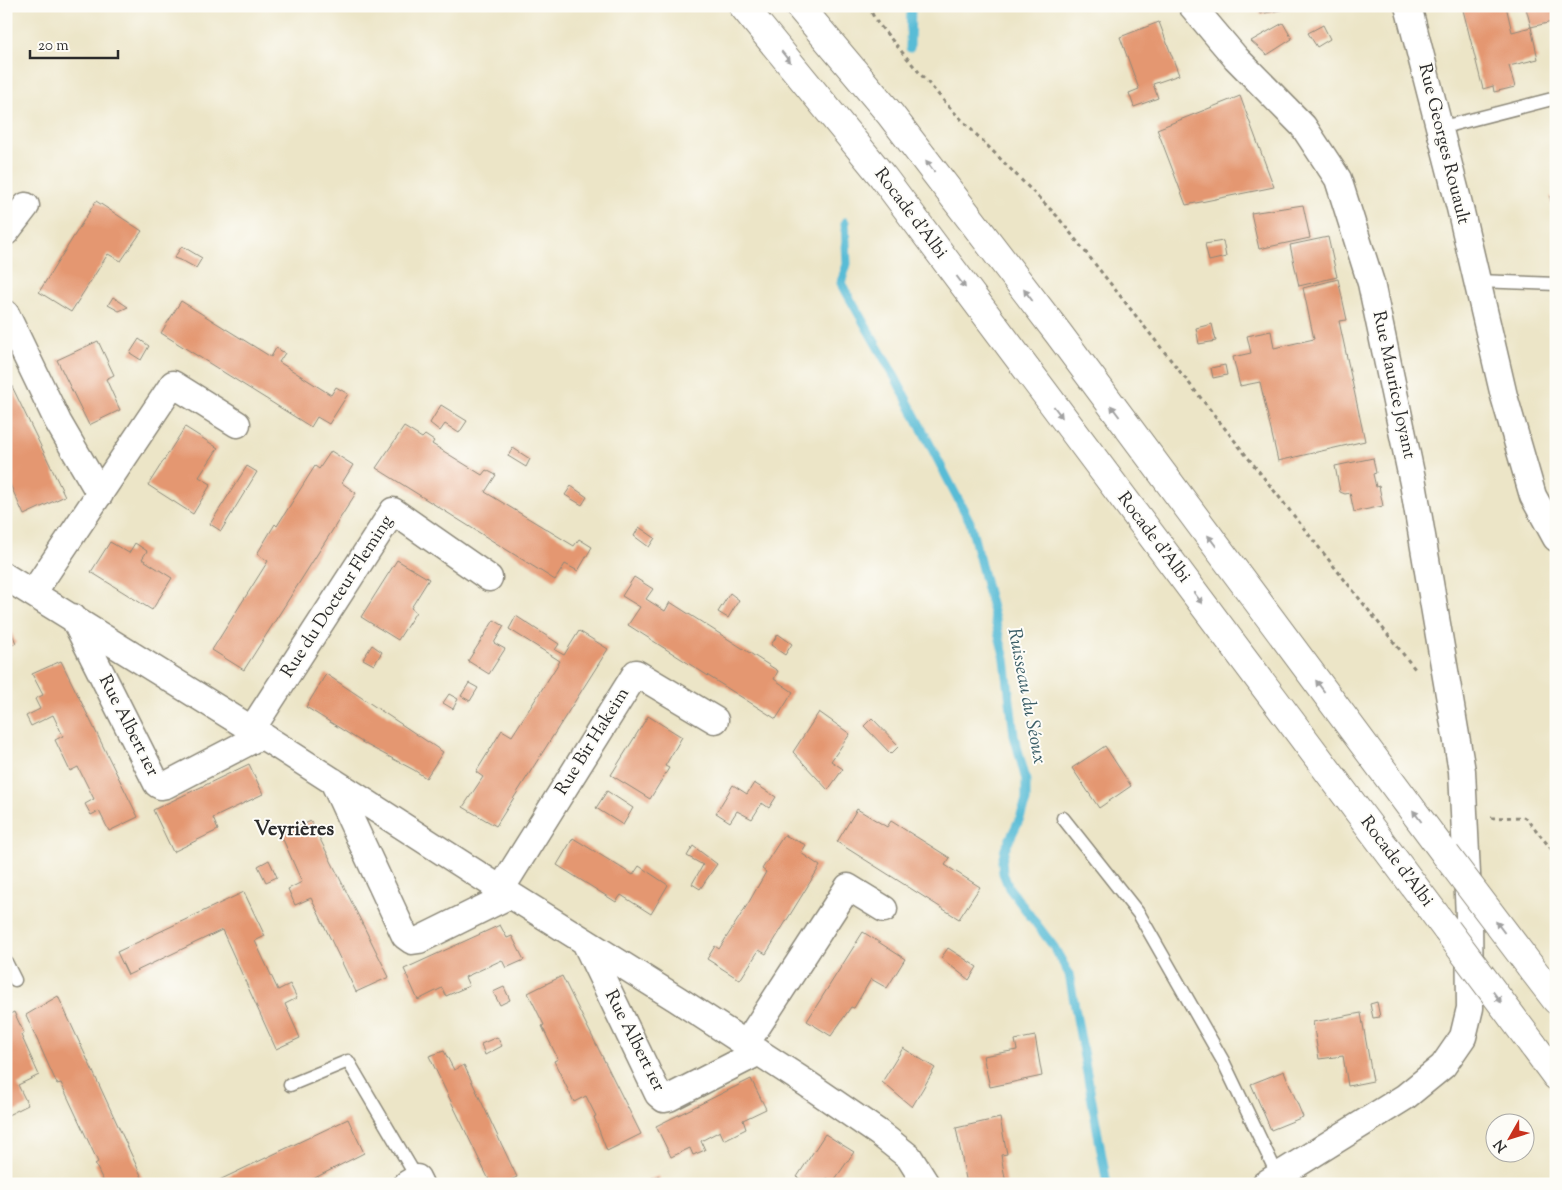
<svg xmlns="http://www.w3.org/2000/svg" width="1562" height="1190" viewBox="0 0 1562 1190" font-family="'Sorts Mill Goudy',serif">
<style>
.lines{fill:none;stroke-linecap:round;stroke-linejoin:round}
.stream{stroke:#58bcd6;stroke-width:9}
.building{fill:#e49771}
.service-casing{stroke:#8c8879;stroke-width:15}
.minor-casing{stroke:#8c8879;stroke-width:29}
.trunk-casing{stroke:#8c8879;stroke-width:30}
.path{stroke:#8c8879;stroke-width:3;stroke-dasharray:4 4;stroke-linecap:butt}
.service{stroke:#fff;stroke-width:12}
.minor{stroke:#fff;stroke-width:26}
.trunk{stroke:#fff;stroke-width:28}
.trunk-bridge-casing{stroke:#8c8879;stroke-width:30;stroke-linecap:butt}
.trunk-bridge{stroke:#fff;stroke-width:28}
.oneway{fill:#a0a0a0}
.labels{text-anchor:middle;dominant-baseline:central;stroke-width:4;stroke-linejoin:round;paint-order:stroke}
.street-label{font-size:18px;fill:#2b2b2b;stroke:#fdfcf7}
.water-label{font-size:19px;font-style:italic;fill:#3b5e67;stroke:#fdfcf7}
.quarter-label{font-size:20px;font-weight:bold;fill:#2b2b2b;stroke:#fdfcf7}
</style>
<rect width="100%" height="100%" fill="#fdfcf7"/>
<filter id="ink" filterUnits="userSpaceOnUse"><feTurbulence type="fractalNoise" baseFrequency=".02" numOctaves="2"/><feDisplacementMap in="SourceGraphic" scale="10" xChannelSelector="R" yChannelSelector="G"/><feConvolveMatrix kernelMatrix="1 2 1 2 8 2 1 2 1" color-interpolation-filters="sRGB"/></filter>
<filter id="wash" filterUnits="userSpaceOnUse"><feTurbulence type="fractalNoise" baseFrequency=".0096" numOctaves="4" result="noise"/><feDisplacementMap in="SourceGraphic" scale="20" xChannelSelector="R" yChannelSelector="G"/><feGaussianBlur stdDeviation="1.12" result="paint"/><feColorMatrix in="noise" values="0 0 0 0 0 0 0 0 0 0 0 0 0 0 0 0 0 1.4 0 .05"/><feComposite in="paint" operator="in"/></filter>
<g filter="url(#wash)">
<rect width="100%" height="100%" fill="#ece5c7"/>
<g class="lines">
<path class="stream" d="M 910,48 L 911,6
M 845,222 L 847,264 L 841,283 L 896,379 L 970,522 L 1005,659 L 1014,735 L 1026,780 L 1026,801 L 1020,818 L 1005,849 L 1002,861 L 1003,873 L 1009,888 L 1054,947 L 1069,974 L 1107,1184"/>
</g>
<g id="blocks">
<path class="building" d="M 1258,6 L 1290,6 L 1290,8 L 1260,14 Z
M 1462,6 L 1506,6 L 1512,32 L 1531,27 L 1538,59 L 1509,66 L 1515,87 L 1494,92 L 1493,86 L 1483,89 Z
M 1532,6 L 1556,6 L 1556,21 L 1531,27 L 1526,8 Z
M 1159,22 L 1179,75 L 1153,84 L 1158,98 L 1134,107 L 1129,93 L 1139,89 L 1120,37 Z
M 1283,23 L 1292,39 L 1267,55 L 1251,41 Z
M 1323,25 L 1330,39 L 1317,47 L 1308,33 Z
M 1240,96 L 1274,187 L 1186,205 L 1157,129 Z
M 1556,196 L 1556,216 L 1555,216 L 1550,197 Z
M 96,201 L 142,231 L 121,261 L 108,254 L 71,312 L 39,292 Z
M 1303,205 L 1310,238 L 1259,249 L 1251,213 Z
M 1328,237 L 1337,277 L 1299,286 L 1290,245 Z
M 1223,241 L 1226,257 L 1209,261 L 1205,244 Z
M 182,246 L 202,258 L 196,268 L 185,262 L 174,258 Z
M 1338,279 L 1347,320 L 1339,321 L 1365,441 L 1278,461 L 1260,382 L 1240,386 L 1233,357 L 1251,353 L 1247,336 L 1271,331 L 1274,348 L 1314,339 L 1303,288 Z
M 113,297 L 128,307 L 119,311 L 108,305 Z
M 181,301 L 271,357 L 276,348 L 285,353 L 279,362 L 331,395 L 336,387 L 348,394 L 329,424 L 317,417 L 311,427 L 161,333 Z
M 1212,324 L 1216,341 L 1199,344 L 1196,328 Z
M 139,339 L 149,346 L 141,360 L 130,353 Z
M 98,341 L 114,375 L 106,379 L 120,410 L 89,425 L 57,360 Z
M 1225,365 L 1227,375 L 1213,378 L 1211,368 Z
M 6,374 L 65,496 L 24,515 L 8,480 L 6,481 Z
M 441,405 L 467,421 L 459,433 L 445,424 L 440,431 L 430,423 Z
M 185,427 L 218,448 L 199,477 L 211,484 L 193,514 L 148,485 Z
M 404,427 L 422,438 L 425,435 L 434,441 L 432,444 L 482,475 L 486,470 L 496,475 L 485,492 L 574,546 L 579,539 L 592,547 L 578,571 L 565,564 L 555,580 L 376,468 Z
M 513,448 L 530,459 L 526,467 L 508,456 Z
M 331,451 L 353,465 L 342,483 L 356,493 L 244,670 L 212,650 L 268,561 L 257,554 L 275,524 L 277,526 L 315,466 L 319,469 Z
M 1373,458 L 1376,473 L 1373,474 L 1376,487 L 1379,486 L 1383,506 L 1354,512 L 1350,493 L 1345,494 L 1340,492 L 1335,466 Z
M 247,466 L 257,472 L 221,531 L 210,524 Z
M 571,486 L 587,497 L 582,505 L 565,495 Z
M 639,527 L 655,538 L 649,547 L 634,536 Z
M 110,542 L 129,553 L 135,543 L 147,551 L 142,559 L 172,578 L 152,610 L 91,572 Z
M 397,560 L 429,579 L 411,608 L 416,612 L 398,640 L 361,617 Z
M 634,577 L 653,589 L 646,599 L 665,611 L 670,602 L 778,671 L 774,679 L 793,692 L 776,719 L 628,625 L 640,607 L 622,596 Z
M 730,593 L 739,600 L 728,618 L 718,612 Z
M 516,616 L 559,644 L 555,650 L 564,655 L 579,631 L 608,649 L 496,826 L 463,807 L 483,777 L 476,772 L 502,730 L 512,736 L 560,661 L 509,629 Z
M 494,620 L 504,626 L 494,643 L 505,649 L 489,674 L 468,661 Z
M 6,621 L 16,643 L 6,648 Z
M 778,634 L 792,644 L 785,655 L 771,645 Z
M 372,645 L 382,652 L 374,665 L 363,659 Z
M 61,661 L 138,817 L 109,831 L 99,811 L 91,815 L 85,804 L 94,799 L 78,767 L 70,771 L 55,740 L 63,736 L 53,715 L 31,726 L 26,716 L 40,709 L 35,699 L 43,695 L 32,674 Z
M 326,674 L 443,752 L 426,778 L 414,770 L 365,744 L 306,707 Z
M 469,683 L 478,688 L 470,701 L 461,696 Z
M 449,694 L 458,699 L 453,709 L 443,703 Z
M 819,712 L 850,734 L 831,761 L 843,769 L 828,790 L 793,752 Z
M 648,716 L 682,737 L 665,766 L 669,768 L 650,799 L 611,775 Z
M 872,718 L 899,746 L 891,754 L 864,726 Z
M 1105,746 L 1131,786 L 1099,808 L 1072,768 Z
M 249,764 L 263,794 L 213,818 L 218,830 L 173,852 L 153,810 Z
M 754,783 L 776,797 L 769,808 L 762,803 L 752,819 L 737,811 L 730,822 L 716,813 L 733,785 L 747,794 Z
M 607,791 L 633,808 L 623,825 L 596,808 Z
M 857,809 L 887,827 L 891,821 L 950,858 L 945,865 L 980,887 L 959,919 L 837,842 Z
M 311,821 L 389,977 L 356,992 L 311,898 L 295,905 L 288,889 L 302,882 L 281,835 Z
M 784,835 L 806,845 L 801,853 L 820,866 L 766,954 L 759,950 L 740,980 L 707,959 L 715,946 L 719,949 L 749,902 L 766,872 L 762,869 Z
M 573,838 L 633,875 L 639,866 L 668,885 L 651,914 L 621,895 L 616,902 L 557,865 Z
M 693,846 L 717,864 L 700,889 L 692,884 L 703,865 L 687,856 Z
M 269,860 L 277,877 L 266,882 L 258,866 Z
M 244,892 L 265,936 L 255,941 L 278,990 L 290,984 L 297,998 L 285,1004 L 300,1038 L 276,1049 L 222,930 L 128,975 L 117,952 Z
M 500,925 L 507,938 L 512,936 L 524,960 L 506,968 L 502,960 L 465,977 L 469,986 L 446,996 L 442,988 L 418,1000 L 404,969 Z
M 863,932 L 905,959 L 887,988 L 871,979 L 854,1008 L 851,1007 L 831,1036 L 807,1021 Z
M 948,948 L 977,967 L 969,980 L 941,958 Z
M 562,976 L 641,1134 L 607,1151 L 594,1117 L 596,1116 L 586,1096 L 574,1102 L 554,1061 L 558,1059 L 542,1026 L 544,1025 L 528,993 Z
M 504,987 L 510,1000 L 500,1005 L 493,992 Z
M 58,996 L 145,1184 L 105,1184 L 95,1164 L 98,1162 L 61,1083 L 57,1084 L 26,1015 Z
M 1377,1002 L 1380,1017 L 1373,1018 L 1370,1004 Z
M 6,1012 L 8,1015 L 14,1012 L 24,1033 L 21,1035 L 39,1075 L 18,1085 L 28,1105 L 6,1116 Z
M 1361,1013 L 1373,1081 L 1348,1086 L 1343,1056 L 1319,1059 L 1313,1022 Z
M 1035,1036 L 1042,1076 L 990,1087 L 983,1056 L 1017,1050 L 1015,1040 Z
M 497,1037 L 502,1046 L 485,1055 L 481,1044 Z
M 903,1048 L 935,1068 L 912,1107 L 882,1082 Z
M 444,1051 L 454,1070 L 464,1065 L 517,1177 L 502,1184 L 491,1184 L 429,1056 Z
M 1284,1071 L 1303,1117 L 1271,1130 L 1251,1084 Z
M 751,1079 L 766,1109 L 743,1120 L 746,1129 L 724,1140 L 720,1131 L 701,1141 L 705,1150 L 693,1155 L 690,1148 L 671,1157 L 656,1126 Z
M 1000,1118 L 1007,1154 L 1001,1155 L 1006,1184 L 967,1184 L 956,1128 Z
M 348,1119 L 364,1153 L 303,1184 L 211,1184 Z
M 825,1134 L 854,1152 L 833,1182 L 827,1178 L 823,1184 L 808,1184 L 797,1177 Z
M 659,1176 L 661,1184 L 638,1184 L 638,1183 Z"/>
</g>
</g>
<g filter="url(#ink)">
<use href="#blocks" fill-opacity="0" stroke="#8c8879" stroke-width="1"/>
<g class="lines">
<defs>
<path id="service" d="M 1439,128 L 1556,98
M 1477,281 L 1556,284
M 1063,818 L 1139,914 L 1223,1061 L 1278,1176
M 6,962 L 15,980
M 290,1085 L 348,1061 L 417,1178"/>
<path id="minor" d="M 1192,6 L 1236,58 L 1303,126 L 1338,179 L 1371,283 L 1413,483 L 1462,771 L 1469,916 L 1470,1008 L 1463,1037 L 1443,1066 L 1405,1097 L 1265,1184
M 1408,6 L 1460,208 L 1504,396 L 1533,496 L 1556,538
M 6,232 L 26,206
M 6,314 L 58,422 L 100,494
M 6,577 L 272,742 L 485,879 L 677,999 L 806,1083 L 879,1133 L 909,1157 L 926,1184
M 33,593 L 173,384 L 237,424
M 73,617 L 157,784 L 161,786 L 166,785 L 262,735
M 252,729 L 393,511 L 489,578
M 333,781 L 405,936 L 412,941 L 419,940 L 510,895
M 501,889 L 636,673 L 715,720
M 585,942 L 658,1094 L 664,1099 L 669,1098 L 759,1052
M 746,1044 L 848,887 L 884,909
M 407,1184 L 417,1178 L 420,1184"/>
<path id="trunk" d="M 743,6 L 883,177 L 1447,930
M 799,6 L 890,114 L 1058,333 L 1446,855
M 1530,966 L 1556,1000
M 1533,1045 L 1556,1076"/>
</defs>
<use href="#service" class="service-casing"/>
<use href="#minor" class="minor-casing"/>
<use href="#trunk" class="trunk-casing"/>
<path class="path" d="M 868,6 L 876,21 L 923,77 L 953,111 L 1057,216 L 1415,669
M 1491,818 L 1523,817 L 1528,820 L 1556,855"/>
<use href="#service" class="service"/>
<use href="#minor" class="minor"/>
<use href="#trunk" class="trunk"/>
<defs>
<path id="trunk-bridge" d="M 1446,855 L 1530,966
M 1447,930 L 1533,1045"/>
</defs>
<use href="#trunk-bridge" class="trunk-bridge-casing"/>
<use href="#trunk-bridge" class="trunk-bridge"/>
</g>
<defs><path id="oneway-solid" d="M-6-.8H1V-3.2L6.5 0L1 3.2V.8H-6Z" transform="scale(1.25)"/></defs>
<g class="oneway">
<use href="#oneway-solid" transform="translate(786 57) rotate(51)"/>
<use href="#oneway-solid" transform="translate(930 166) rotate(-127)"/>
<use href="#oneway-solid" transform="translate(961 282) rotate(53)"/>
<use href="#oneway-solid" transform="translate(1028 295) rotate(-127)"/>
<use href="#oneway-solid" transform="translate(1115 411) rotate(-127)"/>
<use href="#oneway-solid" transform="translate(1058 412) rotate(53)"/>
<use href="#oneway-solid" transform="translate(1212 541) rotate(-127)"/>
<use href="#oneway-solid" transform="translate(1198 598) rotate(53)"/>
<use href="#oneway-solid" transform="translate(1320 686) rotate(-127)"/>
<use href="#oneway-solid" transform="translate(1417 816) rotate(-127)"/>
<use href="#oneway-solid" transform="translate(1500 927) rotate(-127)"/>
<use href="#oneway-solid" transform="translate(1497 997) rotate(53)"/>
</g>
</g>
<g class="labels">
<g class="street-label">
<text transform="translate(1443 144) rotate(76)">Rue Georges Rouault</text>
<text transform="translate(910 214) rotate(53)">Rocade d'Albi</text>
<text transform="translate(1393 385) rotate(78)">Rue Maurice Joyant</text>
<text transform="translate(1153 538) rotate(53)">Rocade d'Albi</text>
<text transform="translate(338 597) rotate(-57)">Rue du Docteur Fleming</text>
<text transform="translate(128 726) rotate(63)">Rue Albert 1er</text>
<text transform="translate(593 742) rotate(-58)">Rue Bir Hakeim</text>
<text transform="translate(1396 862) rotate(53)">Rocade d'Albi</text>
<text transform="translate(634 1041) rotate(63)">Rue Albert 1er</text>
</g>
<g class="water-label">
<text transform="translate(1026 696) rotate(79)">Ruisseau du Séoux</text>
</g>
<g class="quarter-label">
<text x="294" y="830">Veyrières</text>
</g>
</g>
<rect width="1562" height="1190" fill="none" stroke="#fdfcf7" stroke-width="25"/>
<g transform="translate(1510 1138) rotate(231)"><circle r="24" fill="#fdfcf7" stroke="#a9a8a5"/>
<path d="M0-4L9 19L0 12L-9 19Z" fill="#c8321e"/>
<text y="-8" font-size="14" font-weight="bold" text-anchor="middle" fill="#2b2b2b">N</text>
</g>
<path d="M30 50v8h88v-8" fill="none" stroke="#2b2b2b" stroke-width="2.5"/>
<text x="38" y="50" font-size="15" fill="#2b2b2b" stroke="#fdfcf7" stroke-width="4" paint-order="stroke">20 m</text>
</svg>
